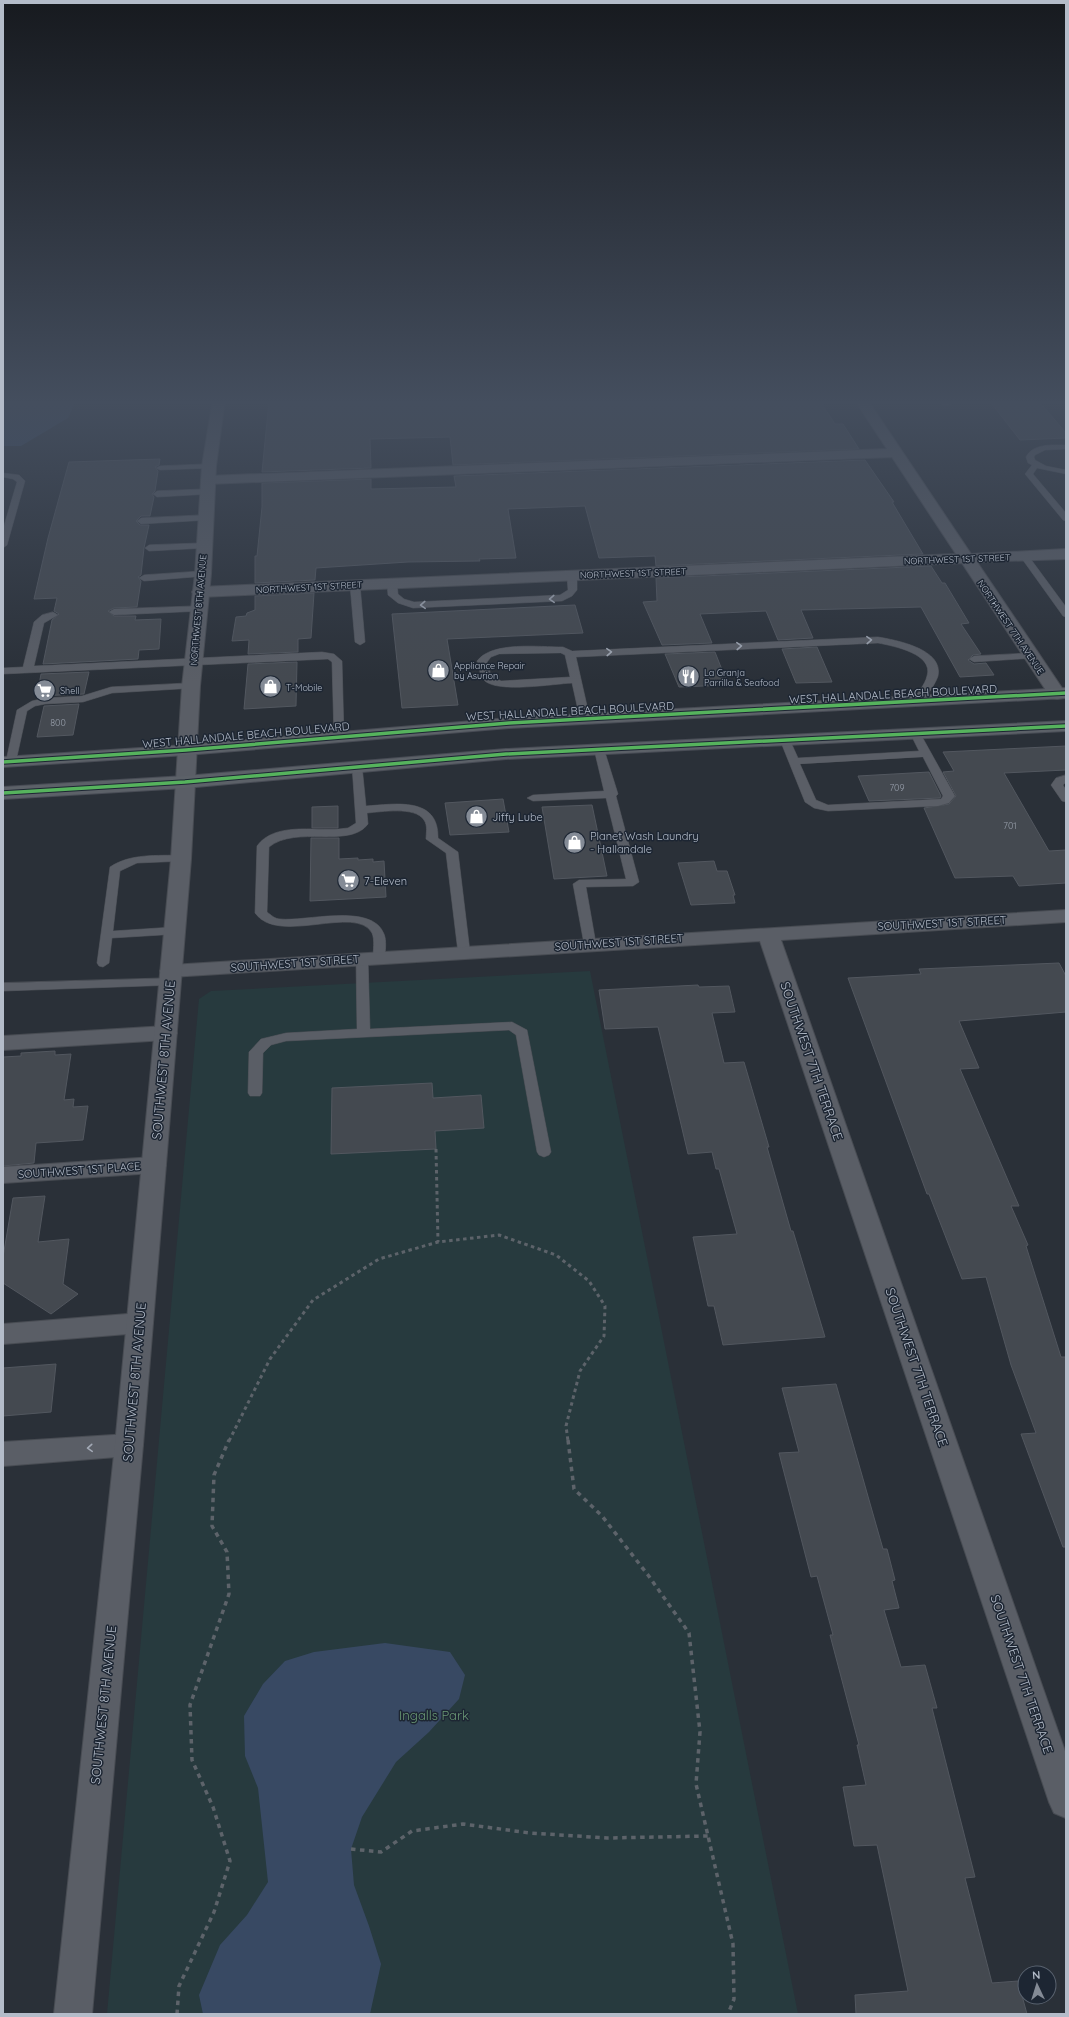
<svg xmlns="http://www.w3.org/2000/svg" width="1069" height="2017" viewBox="0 0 1069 2017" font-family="Quicksand,sans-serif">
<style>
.green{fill:#273a3e}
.water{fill:#384963}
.building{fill:#444950;stroke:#52575f}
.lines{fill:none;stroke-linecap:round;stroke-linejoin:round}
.service-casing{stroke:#484c53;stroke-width:1}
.minor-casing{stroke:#484c53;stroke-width:2}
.tertiary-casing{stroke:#484c53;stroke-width:2}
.primary-casing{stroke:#484c55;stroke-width:2}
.path-far1{stroke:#5d636a;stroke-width:3;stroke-dasharray:3.5 3.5;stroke-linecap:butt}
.path{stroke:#5d636a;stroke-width:3.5;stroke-dasharray:4.5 4.5;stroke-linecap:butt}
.service{fill:#5a5e66;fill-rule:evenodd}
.minor{fill:#5a5e66;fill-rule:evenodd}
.tertiary{fill:#5a5e66;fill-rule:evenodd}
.primary{fill:#5c6168;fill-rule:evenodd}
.cycleway-casing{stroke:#1d2633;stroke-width:5.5}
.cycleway{stroke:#56b35d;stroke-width:3.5}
.oneway{stroke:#a2a9b5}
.labels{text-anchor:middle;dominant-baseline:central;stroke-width:3;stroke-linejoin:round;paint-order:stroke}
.far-street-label{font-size:9px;fill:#b4bcc9;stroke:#1d2633}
.far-poi-label{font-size:9px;fill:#b4bcc9;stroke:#1d2633;text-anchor:start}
.number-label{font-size:9px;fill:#989fab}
.street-label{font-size:11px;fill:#b4bcc9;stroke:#1d2633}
.poi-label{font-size:11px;fill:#b4bcc9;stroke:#1d2633;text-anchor:start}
.near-street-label{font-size:13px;fill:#b4bcc9;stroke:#1d2633}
.near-park-label{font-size:13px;fill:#6b9a76;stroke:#1d2633}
</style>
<rect width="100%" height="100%" fill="#2a3038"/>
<path class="green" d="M 590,971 L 798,2014 L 107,2014 L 199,999 L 211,991 Z"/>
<path class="water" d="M 3,399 L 77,399 L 68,418 L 21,446 L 3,446 Z
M 385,1643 L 450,1652 L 465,1675 L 459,1699 L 429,1732 L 396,1762 L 362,1817 L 351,1849 L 354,1885 L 369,1926 L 381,1964 L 370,2014 L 203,2014 L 199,1995 L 220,1945 L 247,1915 L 268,1882 L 258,1788 L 245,1756 L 244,1716 L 263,1684 L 285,1661 L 314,1652 Z"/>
<path class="building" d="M 316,399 L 316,403 L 429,399 L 813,399 L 820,401 L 835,424 L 843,424 L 859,449 L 453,465 L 450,437 L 370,439 L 371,468 L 262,472 L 269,401 Z
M 988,399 L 1037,399 L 1066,433 L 1066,438 L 1020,440 Z
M 160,459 L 159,465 L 155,467 L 158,471 L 155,491 L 152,494 L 154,497 L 150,516 L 141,516 L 136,521 L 140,525 L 149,525 L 144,548 L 141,575 L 138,577 L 141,581 L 137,607 L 114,608 L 108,611 L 114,616 L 136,616 L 135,620 L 161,619 L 159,649 L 139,650 L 138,659 L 43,664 L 52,620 L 59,614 L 54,611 L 57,598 L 34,599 L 48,538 L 69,462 Z
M 865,460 L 894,502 L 892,502 L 923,554 L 656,566 L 655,556 L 599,558 L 585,506 L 508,509 L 516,558 L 479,559 L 480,561 L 408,562 L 316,568 L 315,580 L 255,583 L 255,556 L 257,556 L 262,507 L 262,483 L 371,479 L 371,489 L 456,487 L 454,476 Z
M 931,566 L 942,583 L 945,583 L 969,623 L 961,624 L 981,654 L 973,655 L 968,660 L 974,664 L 986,663 L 994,675 L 960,677 L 921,607 L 801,610 L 813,638 L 778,640 L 766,611 L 700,614 L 712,643 L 662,645 L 643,602 L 657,601 L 656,578 Z
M 314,593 L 311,638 L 298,639 L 298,652 L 248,654 L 249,640 L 232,641 L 236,617 L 246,616 L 247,613 L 255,610 L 255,596 Z
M 575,605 L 583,633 L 447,639 L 458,705 L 402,708 L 392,614 Z
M 817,647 L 832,682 L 796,683 L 782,649 Z
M 715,652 L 728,685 L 679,687 L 665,654 Z
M 297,662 L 296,706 L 244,709 L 248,664 Z
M 89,672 L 84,694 L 37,696 L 41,674 Z
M 79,704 L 73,735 L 37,737 L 44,706 Z
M 1066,746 L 1066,770 L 1004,773 L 1049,851 L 1066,850 L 1066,883 L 1019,886 L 1013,876 L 955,878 L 924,808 L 949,804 L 956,796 L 943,772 L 954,771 L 943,752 Z
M 929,772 L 941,796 L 940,798 L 869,801 L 858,776 Z
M 503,799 L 509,832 L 450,835 L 445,803 Z
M 592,805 L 607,876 L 554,879 L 542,807 Z
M 338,806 L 338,828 L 312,828 L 312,807 Z
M 311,838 L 339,838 L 339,859 L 358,858 L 358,860 L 373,859 L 373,862 L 384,861 L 386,897 L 310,901 Z
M 714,861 L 717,871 L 727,871 L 735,895 L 733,895 L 735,903 L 691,905 L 678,863 Z
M 1059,963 L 1066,976 L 1066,1012 L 959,1021 L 979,1068 L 960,1069 L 1019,1206 L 1011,1206 L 1028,1245 L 1026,1246 L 1061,1357 L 1066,1357 L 1066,1547 L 1063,1547 L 1021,1434 L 1036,1433 L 1011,1365 L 986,1277 L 962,1279 L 929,1194 L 927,1194 L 848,978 L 921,974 L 919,969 Z
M 698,985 L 699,987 L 729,986 L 735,1012 L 712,1013 L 724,1063 L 744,1062 L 769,1147 L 767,1147 L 791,1231 L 793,1231 L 825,1337 L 723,1345 L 714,1306 L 708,1306 L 693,1237 L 737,1234 L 719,1169 L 716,1169 L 712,1152 L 688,1154 L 658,1027 L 605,1029 L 599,990 Z
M 55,1051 L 55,1055 L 71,1054 L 64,1100 L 74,1099 L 73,1107 L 88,1106 L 83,1140 L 36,1143 L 34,1163 L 3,1166 L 3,1057 L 21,1056 L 21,1053 Z
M 432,1083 L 433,1098 L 481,1095 L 484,1128 L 435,1131 L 436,1149 L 331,1154 L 332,1088 Z
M 45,1196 L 38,1242 L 69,1239 L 63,1284 L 78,1294 L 51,1314 L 3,1283 L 3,1257 L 13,1198 Z
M 56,1364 L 51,1412 L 3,1416 L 3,1368 Z
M 836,1384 L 883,1549 L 887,1549 L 895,1580 L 892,1581 L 899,1608 L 884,1610 L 901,1667 L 925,1665 L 937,1708 L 932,1708 L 975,1877 L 965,1878 L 992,1983 L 1018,1981 L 1027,2014 L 856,2014 L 855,1995 L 908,1991 L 877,1845 L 854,1846 L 843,1787 L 866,1785 L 857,1745 L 859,1745 L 830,1635 L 833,1635 L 817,1576 L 811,1577 L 779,1453 L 799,1452 L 782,1388 Z"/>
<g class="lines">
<defs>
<path id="service" d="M 939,399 L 947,399 L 951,404 L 944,406 Z
M 1066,445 L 1066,449 L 1045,450 L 1035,455 L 1034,457 L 1035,460 L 1046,466 L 1066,470 L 1066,474 L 1037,468 L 1033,474 L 1066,513 L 1066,521 L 1063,520 L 1025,474 L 1032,465 L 1028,463 L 1026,457 C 1033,443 1053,445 1066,445 Z
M 209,464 L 213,466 L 212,468 L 160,470 L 156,468 L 160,466 Z
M 3,473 L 19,475 L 25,481 L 7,545 L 3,548 L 3,529 L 17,482 L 13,479 L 3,477 Z
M 207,489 L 210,490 L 210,494 L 157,497 L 153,494 L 157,491 Z
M 205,515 L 209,518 L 208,520 L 141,524 L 137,521 L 141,518 Z
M 203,543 L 206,544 L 206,548 L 149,551 L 145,548 L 149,545 Z
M 1024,553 L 1027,554 L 1066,607 L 1066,617 L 1063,616 L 1020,556 Z
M 203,571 L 206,572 L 206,576 L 144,581 L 139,578 L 144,575 Z
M 572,572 L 577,575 L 577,590 L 572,596 L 562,601 L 413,608 L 398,603 L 388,595 L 387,583 L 392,580 L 397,583 L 398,594 L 404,599 L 414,602 L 560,595 L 568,590 L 567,575 Z
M 355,582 L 360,585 L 365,642 L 360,645 L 355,642 L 350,585 Z
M 199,606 L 204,609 L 202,611 L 114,615 L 109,612 L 114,609 Z
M 53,612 L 58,615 L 44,623 L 34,666 L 322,652 L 334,654 L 342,661 L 344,737 L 339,740 L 334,737 L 332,662 L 328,659 L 3,674 L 3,668 L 23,667 L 34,622 L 42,615 Z
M 878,637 C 896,640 944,649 938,676 C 935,685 927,695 922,703 L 918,704 L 913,701 C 917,693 925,685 927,676 C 934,654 894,646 878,643 L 576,657 L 590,719 L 585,722 L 580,719 L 572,683 C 553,684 499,693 485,681 C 480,676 479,668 477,661 C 492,641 539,647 563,647 L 572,651 ZM 561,653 L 565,655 L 570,677 L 501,681 L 491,675 L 487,662 L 491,657 L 499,654 Z
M 1031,653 L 1034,654 L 1036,656 L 1034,658 L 974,662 L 969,659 L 974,656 Z
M 191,683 L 196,686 L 195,688 L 112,693 L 83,702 L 45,704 L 35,706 L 27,711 L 16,761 L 11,764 L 6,761 L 17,710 L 32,701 L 45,698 L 82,696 L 111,687 Z
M 915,730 L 920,733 L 955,796 L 949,803 L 938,806 L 828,811 L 814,808 L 805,802 L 780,740 L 781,738 L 789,738 L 798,758 L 919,751 L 910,733 ZM 923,757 L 943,796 L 941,799 L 828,805 L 816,800 L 800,764 Z
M 599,746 L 604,749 L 618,794 L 616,796 L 639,882 L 633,886 L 586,887 L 596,944 L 590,948 L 584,944 L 573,884 L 579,880 L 626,879 L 606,798 L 533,801 L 527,798 L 533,795 L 604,791 L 594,749 Z
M 357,763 L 362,766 L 366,806 C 395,804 439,796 438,838 L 458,852 L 470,952 L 468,955 L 460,955 L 458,952 L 446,853 L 426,839 C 426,833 428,826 424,820 C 415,806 381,812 367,813 L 368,824 C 350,849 296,825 269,847 L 267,912 C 271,915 275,919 280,919 C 305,922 372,902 384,934 C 387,941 385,951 385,958 L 383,961 L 375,961 L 373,958 C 373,951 375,940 372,933 C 356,904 278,946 255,913 L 257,846 C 274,822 314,831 339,829 L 348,828 L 356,823 L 352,766 Z
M 1066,775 L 1066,782 L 1063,785 L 1066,790 L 1066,802 L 1062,801 L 1051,785 L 1056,778 Z
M 181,855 L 185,857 L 187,859 L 185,861 L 137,863 L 120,871 L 113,931 L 174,927 L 180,931 L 178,934 L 112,938 L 109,963 L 103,967 L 99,966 L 97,963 L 110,867 C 131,853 157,856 181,855 Z
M 362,954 L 368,958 L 370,1029 L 512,1022 L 527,1030 L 551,1152 L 549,1155 L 544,1157 L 539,1155 L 537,1152 L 516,1035 L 509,1030 L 286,1041 L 271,1045 L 263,1053 L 262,1093 L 260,1096 L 250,1096 L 248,1093 L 249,1052 L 261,1039 L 286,1033 L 357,1029 L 356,958 Z
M 170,978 L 176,982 L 175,985 L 3,991 L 3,983 Z"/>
<path id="minor" d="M 854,399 L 867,399 L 971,554 L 1066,549 L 1066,559 L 977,562 L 1066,694 L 1063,698 L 1057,699 L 1051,698 L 962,563 L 200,597 L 194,595 L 192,592 L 194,589 L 200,587 L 956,554 L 892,457 L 208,484 L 203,483 L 201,480 L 203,477 L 208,476 L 887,449 Z
M 1066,910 L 1066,922 L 781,940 L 1066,1754 L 1066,1818 L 1054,1813 L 1049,1802 L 760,941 L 171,977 L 163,976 L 160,971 L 163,966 L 171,965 Z
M 166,1026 L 174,1028 L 177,1033 L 174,1038 L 166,1040 L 3,1050 L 3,1036 Z
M 154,1157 L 163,1159 L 166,1165 L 163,1171 L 154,1173 L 3,1183 L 3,1167 Z
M 140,1313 L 149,1316 L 153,1323 L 149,1330 L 140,1333 L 3,1344 L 3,1324 Z
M 129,1434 L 139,1437 L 143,1445 L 139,1453 L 129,1456 L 3,1466 L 3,1442 Z"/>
<path id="tertiary" d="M 213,399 L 225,399 L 216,466 L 211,574 L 200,686 L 191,859 L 143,1445 L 92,2014 L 54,2014 L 115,1445 L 171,859 L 182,686 L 195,574 L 202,466 Z"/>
<path id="primary" d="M 1066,688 L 1066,698 L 509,728 L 186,755 L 3,767 L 3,757 L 186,745 L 509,718 Z
M 1066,721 L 1066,731 L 506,759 L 185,788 L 3,799 L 3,787 L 185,776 L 506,749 Z"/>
</defs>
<use href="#service" class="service-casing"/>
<use href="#minor" class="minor-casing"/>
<use href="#tertiary" class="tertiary-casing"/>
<use href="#primary" class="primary-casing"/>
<path class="path-far1" d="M 436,1149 L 438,1242
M 229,1441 L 270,1359 L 313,1300 L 379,1259 L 438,1242 L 499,1235 L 556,1255 L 589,1281 L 605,1306 L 604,1336 L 580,1371 L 566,1426 L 568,1441"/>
<path class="path" d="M 568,1440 L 574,1489 L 602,1516 L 648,1575 L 689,1633 L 700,1732 L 696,1784 L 733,1944 L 734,1999 L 728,2014
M 351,1849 L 381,1852 L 412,1831 L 463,1824 L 530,1833 L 607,1838 L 708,1836
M 177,2014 L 179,1986 L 214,1912 L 230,1861 L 213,1807 L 192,1760 L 190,1705 L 229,1594 L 227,1552 L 212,1526 L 214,1475 L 229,1440"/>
<use href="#service" class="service"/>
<use href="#minor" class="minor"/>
<use href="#tertiary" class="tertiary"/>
<use href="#primary" class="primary"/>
<defs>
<path id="cycleway" d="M 3,762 L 186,750 L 509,723 L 1066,693
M 3,793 L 185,782 L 506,754 L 1066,726"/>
</defs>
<use href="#cycleway" class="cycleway-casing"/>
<use href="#cycleway" class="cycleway"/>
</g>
<defs><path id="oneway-chevron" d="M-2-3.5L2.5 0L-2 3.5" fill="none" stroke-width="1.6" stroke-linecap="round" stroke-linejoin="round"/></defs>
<g class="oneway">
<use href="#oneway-chevron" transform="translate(552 599) rotate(177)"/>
<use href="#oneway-chevron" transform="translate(423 605) rotate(177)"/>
<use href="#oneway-chevron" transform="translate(869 640) rotate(-3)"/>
<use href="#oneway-chevron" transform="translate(739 646) rotate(-3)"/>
<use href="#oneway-chevron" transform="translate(609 652) rotate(-3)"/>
<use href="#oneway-chevron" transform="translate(90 1448) rotate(176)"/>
</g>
<linearGradient id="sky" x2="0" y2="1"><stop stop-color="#171a1f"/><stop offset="0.59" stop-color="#444e5e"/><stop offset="1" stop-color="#444e5e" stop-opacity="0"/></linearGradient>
<rect width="1069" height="682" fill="url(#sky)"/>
<defs>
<symbol id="shop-disc" viewBox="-11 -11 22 22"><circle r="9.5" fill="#848b96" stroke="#1d2633"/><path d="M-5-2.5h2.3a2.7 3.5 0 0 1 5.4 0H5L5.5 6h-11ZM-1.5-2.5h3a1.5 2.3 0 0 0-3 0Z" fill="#fff"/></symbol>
<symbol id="restaurant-disc" viewBox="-11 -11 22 22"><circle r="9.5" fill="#848b96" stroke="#1d2633"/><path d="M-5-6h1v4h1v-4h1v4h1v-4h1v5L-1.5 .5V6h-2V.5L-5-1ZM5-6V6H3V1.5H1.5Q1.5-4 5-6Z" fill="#fff"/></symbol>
<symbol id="supermarket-disc" viewBox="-11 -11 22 22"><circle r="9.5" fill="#848b96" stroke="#1d2633"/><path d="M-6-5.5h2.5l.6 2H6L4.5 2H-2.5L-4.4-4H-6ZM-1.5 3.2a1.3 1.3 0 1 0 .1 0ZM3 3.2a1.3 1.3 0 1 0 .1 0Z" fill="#fff"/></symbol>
</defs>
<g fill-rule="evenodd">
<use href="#shop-disc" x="426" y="658" width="25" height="25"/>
<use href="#restaurant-disc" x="676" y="664" width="25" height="25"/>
<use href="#shop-disc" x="258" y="674" width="25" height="25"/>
<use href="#supermarket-disc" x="32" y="678" width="25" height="25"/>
<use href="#shop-disc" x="464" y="804" width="25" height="25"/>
<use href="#shop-disc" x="562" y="830" width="25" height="25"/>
<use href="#supermarket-disc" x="336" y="868" width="25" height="25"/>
</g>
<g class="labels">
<g class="far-street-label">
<text transform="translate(957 559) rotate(-2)">NORTHWEST 1ST STREET</text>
<text transform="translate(633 573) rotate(-2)">NORTHWEST 1ST STREET</text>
<text transform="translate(309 587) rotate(-3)">NORTHWEST 1ST STREET</text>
<text transform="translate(198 610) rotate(-85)">NORTHWEST 8TH AVENUE</text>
<text transform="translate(1011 627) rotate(56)">NORTHWEST 7TH AVENUE</text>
</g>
<g class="far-poi-label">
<text x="454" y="665">Appliance Repair<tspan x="454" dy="10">by Asurion</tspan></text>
<text x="704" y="672">La Granja<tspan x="704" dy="10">Parrilla &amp; Seafood</tspan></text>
<text x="286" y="687">T-Mobile</text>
<text x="60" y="690">Shell</text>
</g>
<g class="number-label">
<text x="58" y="722">800</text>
<text x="897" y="787">709</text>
<text x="1010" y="825">701</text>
</g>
<g class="street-label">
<text transform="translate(893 694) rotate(-3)">WEST HALLANDALE BEACH BOULEVARD</text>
<text transform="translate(570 711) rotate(-3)">WEST HALLANDALE BEACH BOULEVARD</text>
<text transform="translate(246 735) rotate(-5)">WEST HALLANDALE BEACH BOULEVARD</text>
<text transform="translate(942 923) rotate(-3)">SOUTHWEST 1ST STREET</text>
<text transform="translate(619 942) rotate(-4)">SOUTHWEST 1ST STREET</text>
<text transform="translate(295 963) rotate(-4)">SOUTHWEST 1ST STREET</text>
<text transform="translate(79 1170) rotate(-4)">SOUTHWEST 1ST PLACE</text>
</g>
<g class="poi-label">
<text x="492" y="817">Jiffy Lube</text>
<text x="590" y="836">Planet Wash Laundry<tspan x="590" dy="13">- Hallandale</tspan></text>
<text x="364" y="881">7-Eleven</text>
</g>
<g class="near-street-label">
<text transform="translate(163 1060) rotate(-85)">SOUTHWEST 8TH AVENUE</text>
<text transform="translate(812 1061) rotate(71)">SOUTHWEST 7TH TERRACE</text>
<text transform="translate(917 1367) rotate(71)">SOUTHWEST 7TH TERRACE</text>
<text transform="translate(134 1382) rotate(-85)">SOUTHWEST 8TH AVENUE</text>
<text transform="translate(1022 1674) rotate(71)">SOUTHWEST 7TH TERRACE</text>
<text transform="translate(103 1705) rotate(-84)">SOUTHWEST 8TH AVENUE</text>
</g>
<g class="near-park-label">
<text x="434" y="1715">Ingalls Park</text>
</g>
</g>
<rect width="1069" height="2017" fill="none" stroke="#b4bcc9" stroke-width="8"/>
<g transform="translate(1037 1985) rotate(356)"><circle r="19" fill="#1d2633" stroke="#59626f"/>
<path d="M0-3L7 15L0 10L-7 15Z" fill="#848b96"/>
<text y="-6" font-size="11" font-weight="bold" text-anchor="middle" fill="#b4bcc9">N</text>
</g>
</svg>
